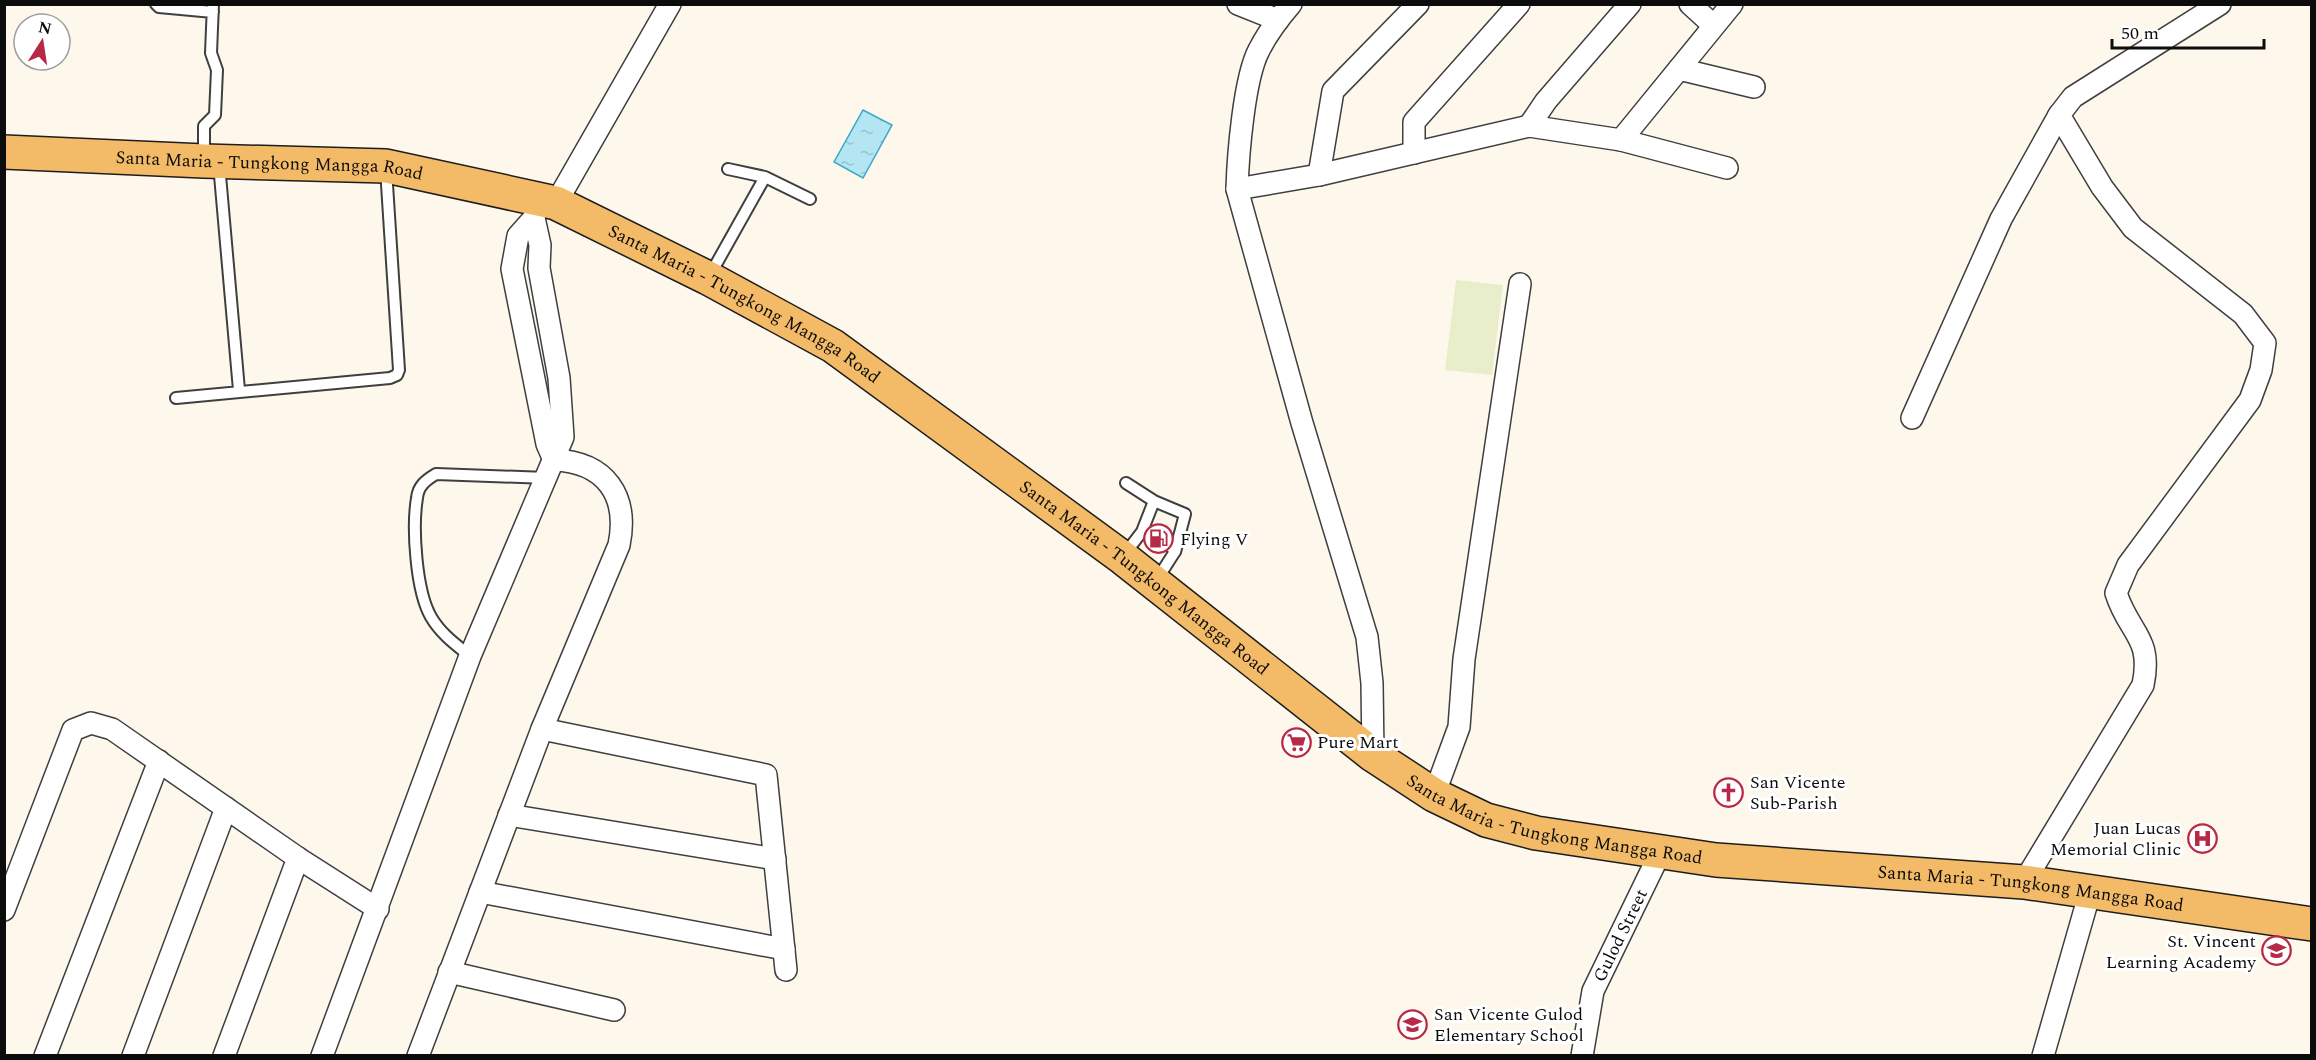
<svg xmlns="http://www.w3.org/2000/svg" width="2316" height="1060" viewBox="0 0 2316 1060" font-family="Spectral,serif">
<style>
.pitch{fill:#e7eec9}
.water{fill:url(#water-ripples);stroke:#3da6c7;stroke-width:1.5}
.lines{fill:none;stroke-linecap:round;stroke-linejoin:round}
.lane-casing{stroke:#3f3f3f;stroke-width:14}
.street-casing{stroke:#3f3f3f;stroke-width:24}
.primary-casing{stroke:#1d1d1d;stroke-width:36}
.lane{stroke:#fff;stroke-width:10}
.street{stroke:#fff;stroke-width:21}
.primary{stroke:#f3bb67;stroke-width:33}
.labels{text-anchor:middle;dominant-baseline:central;stroke-width:6;stroke-linejoin:round;paint-order:stroke}
.street-label{font-size:18px;fill:#0c0c0c;stroke:#fff}
.poi-label{font-size:18px;fill:#0c0c0c;stroke:#fff;text-anchor:start}
</style>
<defs>
<pattern id="water-ripples" width="26" height="14" patternUnits="userSpaceOnUse" patternTransform="scale(1.5)"><rect width="26" height="14" fill="#b3e5f3"/><path d="M2 4q2-2 4 0t4 0M15 11q2-2 4 0t4 0" fill="none" stroke="#99c3cf"/></pattern>
</defs>
<rect width="100%" height="100%" fill="#fef8ec"/>
<path class="pitch" d="M 1456,280 L 1503,285 L 1492,375 L 1445,370 Z"/>
<path class="water" d="M 863,110 L 892,125 L 863,178 L 834,162 Z"/>
<g class="lines">
<defs>
<path id="lane" d="M 156,4 L 159,7 L 213,12
M 204,158 L 204,126 L 215,115 L 217,70 L 211,53 L 213,4
M 219,164 L 239,390
M 728,169 L 765,177 L 810,199
M 710,275 L 765,177
M 176,398 L 390,378 L 397,375 L 399,370 L 386,169
M 1126,483 L 1154,501 L 1185,514 L 1175,552
M 1143,529 L 1154,501
M 1124,555 L 1144,529 L 1174,549 L 1174,553 L 1156,581
M 470,656 C 455,644 441,634 431,617 C 416,591 412,528 417,498 C 418,486 426,480 436,474 L 547,478"/>
<g id="street">
<path d="M 1238,4 L 1278,20"/>
<path d="M 1291,4 C 1279,18 1267,34 1259,50 C 1244,78 1238,156 1237,189 L 1302,423 L 1367,637 L 1372,683 L 1373,755"/>
<path d="M 1690,4 L 1713,25"/>
<path d="M 1679,69 L 1754,87"/>
<path d="M 1529,126 L 1546,101 L 1630,4"/>
<path d="M 1621,140 L 1727,168"/>
<path d="M 1414,153 L 1414,122 L 1519,4"/>
<path d="M 1319,175 L 1333,91 L 1418,4"/>
<path d="M 1237,189 L 1319,175 L 1529,126 L 1621,140 L 1732,4"/>
<path d="M 556,203 L 670,4"/>
<path d="M 536,209 L 534,218 L 518,236 L 512,269 L 547,444 L 554,460"/>
<path d="M 1912,418 L 2001,219 L 2059,115"/>
<path d="M 542,729 L 766,775 L 786,970"/>
<path d="M 1434,795 L 1459,727 L 1464,659 L 1520,284"/>
<path d="M 509,815 L 775,859"/>
<path d="M 2024,882 L 2143,685 C 2153,637 2129,634 2116,593 L 2128,565 L 2250,400 L 2261,370 L 2265,343 L 2243,314 L 2133,228 L 2102,187 L 2059,115 L 2073,97 L 2220,4"/>
<path d="M 480,892 L 784,949"/>
<path d="M 4,910 L 73,730 L 91,723 L 112,729 L 298,858 L 378,909"/>
<path d="M 449,972 L 614,1010"/>
<path d="M 45,1056 L 159,761"/>
<path d="M 133,1056 L 226,808"/>
<path d="M 224,1056 L 298,858"/>
<path d="M 322,1056 L 470,656 L 563,437 L 559,378 L 539,268 L 540,245 L 534,218"/>
<path d="M 418,1056 L 542,729 L 619,545 C 629,496 606,462 554,460"/>
<path id="s1" d="M 1582,1056 L 1593,991 L 1660,853"/>
<path d="M 2043,1056 L 2090,892"/>
</g>
<g id="primary">
<path id="s2" d="M 4,152 L 204,161 L 386,166 L 556,203 L 708,278 L 833,346 L 1123,558 L 1373,755 L 1434,795 L 1486,820 L 1536,833 L 1716,860 L 2024,882 L 2312,924"/>
</g>
</defs>
<use href="#lane" class="lane-casing"/>
<use href="#street" class="street-casing"/>
<use href="#primary" class="primary-casing"/>
<use href="#lane" class="lane"/>
<use href="#street" class="street"/>
<use href="#primary" class="primary"/>
</g>
<defs>
<symbol id="fuel-ring" viewBox="-11 -11 22 22"><circle r="9.5" fill="#fff" stroke="#b62a47" stroke-width="1.5"/><path d="M-5.5-6h7V0h2V4h1.3V-2.5L3-4.5l.8-.8L6-3V5H2.5V1h-1V6h-7ZM-4.2-4.7v3.2H.2V-4.7Z" fill="#b62a47"/></symbol>
<symbol id="supermarket-ring" viewBox="-11 -11 22 22"><circle r="9.5" fill="#fff" stroke="#b62a47" stroke-width="1.5"/><path d="M-6-5.5h2.5l.6 2H6L4.5 2H-2.5L-4.4-4H-6ZM-1.5 3.2a1.3 1.3 0 1 0 .1 0ZM3 3.2a1.3 1.3 0 1 0 .1 0Z" fill="#b62a47"/></symbol>
<symbol id="church-ring" viewBox="-11 -11 22 22"><circle r="9.5" fill="#fff" stroke="#b62a47" stroke-width="1.5"/><path d="M-1.2-6h2.4v3.5h3.3v2.4h-3.3V6h-2.4V-.1h-3.3v-2.4h3.3Z" fill="#b62a47"/></symbol>
<symbol id="hospital-ring" viewBox="-11 -11 22 22"><circle r="9.5" fill="#fff" stroke="#b62a47" stroke-width="1.5"/><path d="M-5-5h3v3.5h4V-5h3V5h-3V1.5h-4V5h-3Z" fill="#b62a47"/></symbol>
<symbol id="school-ring" viewBox="-11 -11 22 22"><circle r="9.5" fill="#fff" stroke="#b62a47" stroke-width="1.5"/><path d="M0-5L7-2L0 1L-7-2ZM-4 1L0 2.5L4 1V4Q0 6-4 4Z" fill="#b62a47"/></symbol>
</defs>
<g fill-rule="evenodd">
<use href="#fuel-ring" x="1142" y="522" width="33" height="33"/>
<use href="#supermarket-ring" x="1280" y="726" width="33" height="33"/>
<use href="#church-ring" x="1712" y="776" width="33" height="33"/>
<use href="#hospital-ring" x="2186" y="822" width="33" height="33"/>
<use href="#school-ring" x="2260" y="934" width="33" height="33"/>
<use href="#school-ring" x="1396" y="1008" width="33" height="33"/>
</g>
<g class="labels">
<g class="street-label">
<text stroke="none"><textPath href="#s2" startOffset="266">Santa Maria - Tungkong Mangga Road</textPath></text>
<text stroke="none"><textPath href="#s2" startOffset="770">Santa Maria - Tungkong Mangga Road</textPath></text>
<text stroke="none"><textPath href="#s2" startOffset="1256">Santa Maria - Tungkong Mangga Road</textPath></text>
<text stroke="none"><textPath href="#s2" startOffset="1742">Santa Maria - Tungkong Mangga Road</textPath></text>
<text stroke="none"><textPath href="#s2" startOffset="2226">Santa Maria - Tungkong Mangga Road</textPath></text>
<text stroke="none"><textPath href="#s1" startOffset="128">Gulod Street</textPath></text>
</g>
<g class="poi-label">
<text x="1180" y="539">Flying V</text>
<text x="1317" y="742">Pure Mart</text>
<text x="1750" y="782">San Vicente<tspan x="1750" dy="21">Sub-Parish</tspan></text>
<text x="2181" y="828" text-anchor="end">Juan Lucas<tspan x="2181" dy="21">Memorial Clinic</tspan></text>
<text x="2256" y="941" text-anchor="end">St. Vincent<tspan x="2256" dy="21">Learning Academy</tspan></text>
<text x="1434" y="1014">San Vicente Gulod<tspan x="1434" dy="21">Elementary School</tspan></text>
</g>
</g>
<rect width="2316" height="1060" fill="none" stroke="#0c0c0c" stroke-width="12"/>
<g transform="translate(42 42) rotate(12)"><circle r="28" fill="#ffffff" stroke="#9e9e9e" stroke-width="1.5"/>
<path d="M0-4.5L10 22L0 15L-10 22Z" fill="#b62a47"/>
<text y="-9" font-size="16" font-weight="bold" text-anchor="middle" fill="#0c0c0c">N</text>
</g>
<path d="M2112 39v9h152v-9" fill="none" stroke="#0c0c0c" stroke-width="3"/>
<text x="2121" y="39" font-size="18" fill="#0c0c0c" stroke="#ffffff" stroke-width="4.5" paint-order="stroke">50 m</text>
</svg>
